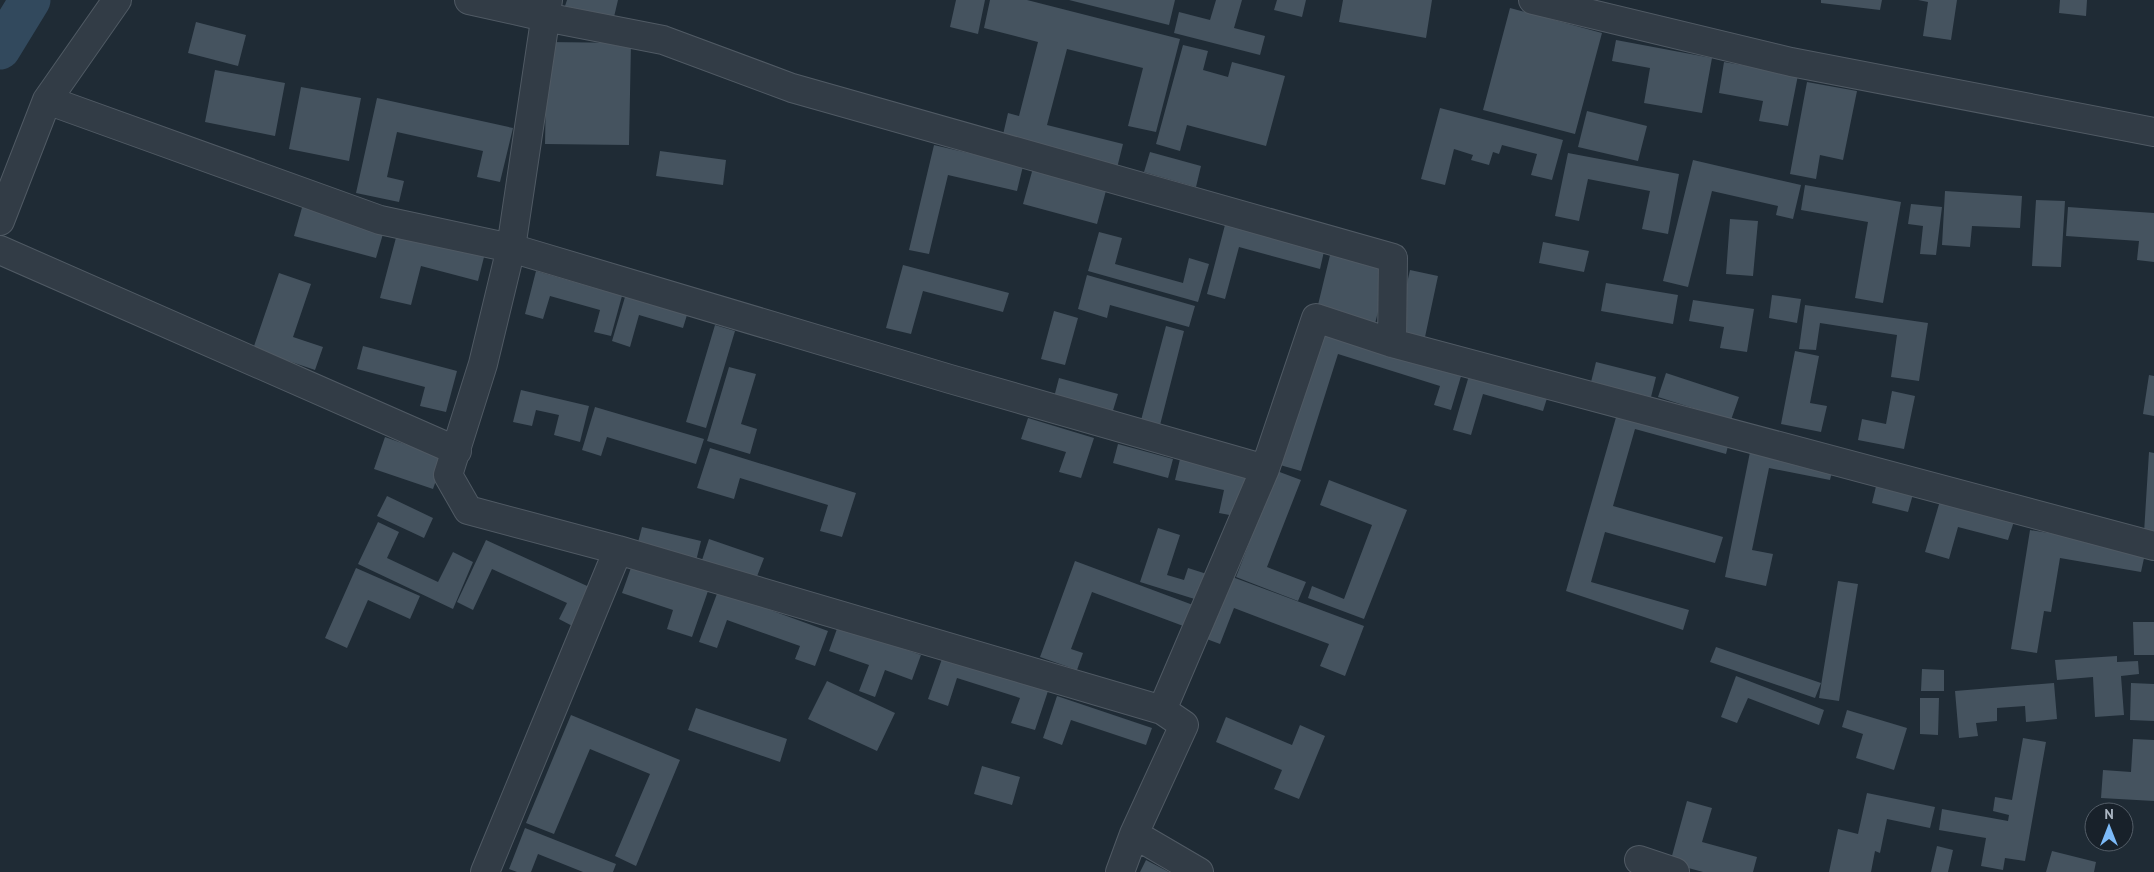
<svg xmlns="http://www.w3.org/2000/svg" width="2154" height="872" viewBox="0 0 2154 872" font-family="'PT Sans',sans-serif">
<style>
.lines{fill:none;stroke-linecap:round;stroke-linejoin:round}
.canal{stroke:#32495d;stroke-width:41}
.building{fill:#45535f}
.minor-casing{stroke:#505a64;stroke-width:30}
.minor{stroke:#323c46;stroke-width:28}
</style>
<rect width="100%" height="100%" fill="#1f2b35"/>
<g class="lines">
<path class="canal" d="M 0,49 L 30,0"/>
</g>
<path class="building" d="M 567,0 L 618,0 L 614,17 L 565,6 Z
M 956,0 L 985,0 L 978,34 L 950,27 Z
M 990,0 L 1027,0 L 1180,39 L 1156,132 L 1128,126 L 1143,68 L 1067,49 L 1047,125 L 1123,144 L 1117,168 L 1002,139 L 1008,113 L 1019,116 L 1038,42 L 984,28 Z
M 1069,0 L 1175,0 L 1169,25 Z
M 1216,0 L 1242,0 L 1234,28 L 1265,36 L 1260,55 L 1174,33 L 1179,12 L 1210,20 Z
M 1277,0 L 1306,0 L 1302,17 L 1274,10 Z
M 1343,0 L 1432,0 L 1426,38 L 1339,22 Z
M 1821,0 L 1882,0 L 1880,10 L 1821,3 Z
M 1918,0 L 1957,0 L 1951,40 L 1923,36 L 1928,2 Z
M 2060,0 L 2087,0 L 2086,16 L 2059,13 Z
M 1510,8 L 1602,33 L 1575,134 L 1483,110 Z
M 196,22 L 246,35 L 238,66 L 188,53 Z
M 1616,40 L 1712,58 L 1702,113 L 1644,103 L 1650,68 L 1612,61 Z
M 547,42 L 631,43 L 629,145 L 545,144 Z
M 1183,45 L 1208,51 L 1203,70 L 1228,77 L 1232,62 L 1285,76 L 1266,146 L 1187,125 L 1180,151 L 1156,144 Z
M 1724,62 L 1798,75 L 1788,126 L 1759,121 L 1763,101 L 1719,93 Z
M 215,70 L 285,83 L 275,136 L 205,122 Z
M 1807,82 L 1857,91 L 1843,160 L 1820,155 L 1816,179 L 1790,174 Z
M 301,87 L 361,98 L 349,161 L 289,149 Z
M 377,98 L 513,128 L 500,182 L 477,177 L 483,151 L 397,132 L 387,177 L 404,181 L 399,202 L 356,193 Z
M 1440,108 L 1563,140 L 1552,180 L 1531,175 L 1537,154 L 1502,145 L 1499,154 L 1493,152 L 1489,165 L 1471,160 L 1473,155 L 1454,149 L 1445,185 L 1421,179 Z
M 1587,111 L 1647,126 L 1638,161 L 1578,147 Z
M 934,145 L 1023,166 L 1017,191 L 948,175 L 929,254 L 909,250 Z
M 660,151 L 726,160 L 723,185 L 656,176 Z
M 1150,152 L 1201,166 L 1196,187 L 1144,172 Z
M 1568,153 L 1679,174 L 1668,234 L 1642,229 L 1650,191 L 1588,179 L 1579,221 L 1555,216 Z
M 1693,160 L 1801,185 L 1793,219 L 1776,215 L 1778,206 L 1712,191 L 1688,287 L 1663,281 Z
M 1033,168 L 1107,187 L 1097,224 L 1023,204 Z
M 1805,185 L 1901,202 L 1883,303 L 1855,298 L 1868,222 L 1801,210 Z
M 1945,191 L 2022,196 L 2020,228 L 1972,226 L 1970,247 L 1942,245 Z
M 2036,200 L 2065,201 L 2061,267 L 2032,266 Z
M 303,204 L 385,227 L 376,258 L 294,236 Z
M 1911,204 L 1942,207 L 1936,255 L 1920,254 L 1923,226 L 1908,224 Z
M 2068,207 L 2154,213 L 2154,262 L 2137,260 L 2139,241 L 2066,236 Z
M 1730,219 L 1758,221 L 1753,276 L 1726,274 Z
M 1226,221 L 1325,247 L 1320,269 L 1239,247 L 1225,299 L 1207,294 Z
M 398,230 L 485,253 L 478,281 L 421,266 L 411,305 L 380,298 Z
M 1099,232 L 1122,238 L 1115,264 L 1183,283 L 1189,258 L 1209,264 L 1198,302 L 1088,271 Z
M 1543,242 L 1589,251 L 1584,272 L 1539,263 Z
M 1332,247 L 1390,262 L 1375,324 L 1317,309 Z
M 903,265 L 1009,293 L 1003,312 L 923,291 L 911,334 L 886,328 Z
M 1410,270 L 1438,276 L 1425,337 L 1396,332 Z
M 536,271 L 622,296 L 611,336 L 594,332 L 600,310 L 550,296 L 543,319 L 525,314 Z
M 279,273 L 311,284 L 293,337 L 323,347 L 315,370 L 253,349 Z
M 1087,275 L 1195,306 L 1189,327 L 1110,305 L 1107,318 L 1078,309 Z
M 1606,283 L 1678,295 L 1673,324 L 1601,311 Z
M 1772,295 L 1801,299 L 1797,323 L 1769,318 Z
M 625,297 L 687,315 L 683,328 L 639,315 L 630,347 L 612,341 Z
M 1693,300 L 1754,309 L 1747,352 L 1720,348 L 1724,327 L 1689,321 Z
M 1805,305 L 1928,323 L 1919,381 L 1891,377 L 1897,335 L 1820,323 L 1816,350 L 1799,349 Z
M 1054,311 L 1078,318 L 1065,365 L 1041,359 Z
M 715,325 L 735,331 L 706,428 L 686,422 Z
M 1166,326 L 1184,331 L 1159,429 L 1140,424 Z
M 1322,330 L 1462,373 L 1451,410 L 1434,405 L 1440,386 L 1338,354 L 1301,471 L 1280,465 Z
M 363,346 L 457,371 L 446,412 L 420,406 L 425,387 L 357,369 Z
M 1795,351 L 1819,356 L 1810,403 L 1827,406 L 1821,432 L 1781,424 Z
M 1596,362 L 1656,377 L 1651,397 L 1591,382 Z
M 729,367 L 756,374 L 741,424 L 757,429 L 750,454 L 707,441 Z
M 1470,372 L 1548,395 L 1543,411 L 1483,394 L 1471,435 L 1453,430 Z
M 1666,373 L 1739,397 L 1731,420 L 1658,397 Z
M 2149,375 L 2154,376 L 2154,416 L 2143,414 Z
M 1059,378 L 1118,394 L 1111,417 L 1053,401 Z
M 521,390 L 589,406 L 580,442 L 554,435 L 559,415 L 536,410 L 532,426 L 513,422 Z
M 1892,391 L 1915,396 L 1904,449 L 1858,440 L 1862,419 L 1886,424 Z
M 595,407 L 704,439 L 696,464 L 607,437 L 601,456 L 582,450 Z
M 1619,407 L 1730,438 L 1726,454 L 1635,429 L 1613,506 L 1723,537 L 1715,563 L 1605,532 L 1591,582 L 1689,610 L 1683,630 L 1566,591 Z
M 1028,418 L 1094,438 L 1081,478 L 1059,472 L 1066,452 L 1021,439 Z
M 385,437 L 444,458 L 433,489 L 374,469 Z
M 1118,444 L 1173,459 L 1168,478 L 1113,463 Z
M 1751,447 L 1834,464 L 1830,480 L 1769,468 L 1752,550 L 1773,554 L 1766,586 L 1725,577 Z
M 710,448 L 856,493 L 842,537 L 820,531 L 828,505 L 740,478 L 734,499 L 697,488 Z
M 2149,452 L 2154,453 L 2154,534 L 2144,533 Z
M 1180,459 L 1249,473 L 1240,517 L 1219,513 L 1224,490 L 1175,480 Z
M 1277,471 L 1301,480 L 1267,567 L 1306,582 L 1298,601 L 1236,577 Z
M 1878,478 L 1915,487 L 1908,512 L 1872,503 Z
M 1329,480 L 1407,510 L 1364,619 L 1308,598 L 1312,586 L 1344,599 L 1372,525 L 1320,505 Z
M 1942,494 L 2016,515 L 2008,540 L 1958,527 L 1949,559 L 1925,552 Z
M 387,496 L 433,518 L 424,538 L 377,516 Z
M 378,522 L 399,532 L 387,558 L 438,582 L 453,552 L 473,562 L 453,609 L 358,564 Z
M 642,527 L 701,541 L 696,561 L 637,546 Z
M 1158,528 L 1180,535 L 1167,575 L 1184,580 L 1188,568 L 1210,575 L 1201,601 L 1140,582 Z
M 2030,530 L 2146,549 L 2141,572 L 2060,558 L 2051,612 L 2044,611 L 2037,653 L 2011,649 Z
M 709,539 L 764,558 L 756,579 L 702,560 Z
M 486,540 L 596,590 L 578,629 L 559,619 L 567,603 L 492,569 L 473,610 L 457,602 Z
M 1075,561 L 1193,605 L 1186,627 L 1092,592 L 1071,649 L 1083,653 L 1077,670 L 1040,657 Z
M 632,565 L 708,591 L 692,637 L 667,629 L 673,610 L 622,593 Z
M 356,568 L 420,596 L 410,619 L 368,600 L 347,648 L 325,638 Z
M 1227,575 L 1364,626 L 1345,676 L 1320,666 L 1329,644 L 1234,608 L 1220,644 L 1204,638 Z
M 1838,581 L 1858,584 L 1839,701 L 1819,698 Z
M 718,591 L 828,631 L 815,666 L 795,659 L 800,646 L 727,620 L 717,648 L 699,642 Z
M 2133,622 L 2154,622 L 2154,655 L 2134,655 Z
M 838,626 L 921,655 L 912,680 L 885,670 L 875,697 L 859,691 L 869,665 L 829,651 Z
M 1716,647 L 1821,683 L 1815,698 L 1710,662 Z
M 943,656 L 1048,691 L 1035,730 L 1011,723 L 1020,698 L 957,678 L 948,706 L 928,699 Z
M 2117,656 L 2117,662 L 2138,661 L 2139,674 L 2121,676 L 2124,715 L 2095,717 L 2093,677 L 2057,680 L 2055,660 Z
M 1922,669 L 1944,670 L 1944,691 L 1921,691 Z
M 1736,676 L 1824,710 L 1819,725 L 1748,698 L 1737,723 L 1721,717 Z
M 827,681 L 895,713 L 877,751 L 808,719 Z
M 2054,683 L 2057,719 L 2026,722 L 2025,706 L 1997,708 L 1997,721 L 1976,723 L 1978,736 L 1959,738 L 1955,691 Z
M 2131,683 L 2154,684 L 2154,721 L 2130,720 Z
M 1057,696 L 1152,728 L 1146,745 L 1071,720 L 1062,745 L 1043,738 Z
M 1920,698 L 1939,698 L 1938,735 L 1920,734 Z
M 696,708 L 787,739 L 780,762 L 688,730 Z
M 1847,710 L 1907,728 L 1894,770 L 1856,758 L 1863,734 L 1842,727 Z
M 571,715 L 680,760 L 636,866 L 615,856 L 650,774 L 590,749 L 554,834 L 526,823 Z
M 1226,717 L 1292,745 L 1300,725 L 1325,736 L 1299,799 L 1274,789 L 1282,770 L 1216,742 Z
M 2023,738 L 2046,742 L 2025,861 L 2005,858 L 2003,870 L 1981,866 L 1986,838 L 1939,830 L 1942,809 L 2008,821 L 2009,815 L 1993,811 L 1995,797 L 2012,800 Z
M 2133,739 L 2154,740 L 2154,801 L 2101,798 L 2103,770 L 2131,772 Z
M 982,766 L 1020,777 L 1012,805 L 974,794 Z
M 1867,793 L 1935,807 L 1930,828 L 1887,819 L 1880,853 L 1875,851 L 1871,872 L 1829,872 L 1838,829 L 1858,834 Z
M 1687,801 L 1712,808 L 1702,842 L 1757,857 L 1753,872 L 1703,872 L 1670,863 Z
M 525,828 L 616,864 L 613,872 L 583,872 L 538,854 L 531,872 L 517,872 L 509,869 Z
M 1937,846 L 1953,850 L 1948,872 L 1931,872 Z
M 2052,851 L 2096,862 L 2094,872 L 2046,872 Z
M 1146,860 L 1169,872 L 1140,872 Z"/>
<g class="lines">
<defs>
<path id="minor" d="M 469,0 L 545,17 L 663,40 L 792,88 L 1393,258 L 1392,343
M 548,0 L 511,248 L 483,364 L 448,475 L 468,510 L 618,550 L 1162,710
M 1533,0 L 1791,62 L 2154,132
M 47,100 L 380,220 L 511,248 L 950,379 L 1265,469
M 0,221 L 47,100 L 117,0
M 0,250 L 457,451
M 1134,834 L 1199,872
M 1639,860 L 1675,872
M 485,872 L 618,550
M 1120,872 L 1134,834 L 1184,725 L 1162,710 L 1265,469 L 1316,318 L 1392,343 L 2154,546"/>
</defs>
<use href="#minor" class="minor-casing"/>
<use href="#minor" class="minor"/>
</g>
<g transform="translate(2109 827)"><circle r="24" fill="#18212a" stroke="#535d67"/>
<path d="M0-4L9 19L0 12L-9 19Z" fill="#7cbaf8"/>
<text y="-8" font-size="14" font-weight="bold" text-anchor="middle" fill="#acb7c3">N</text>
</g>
</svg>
